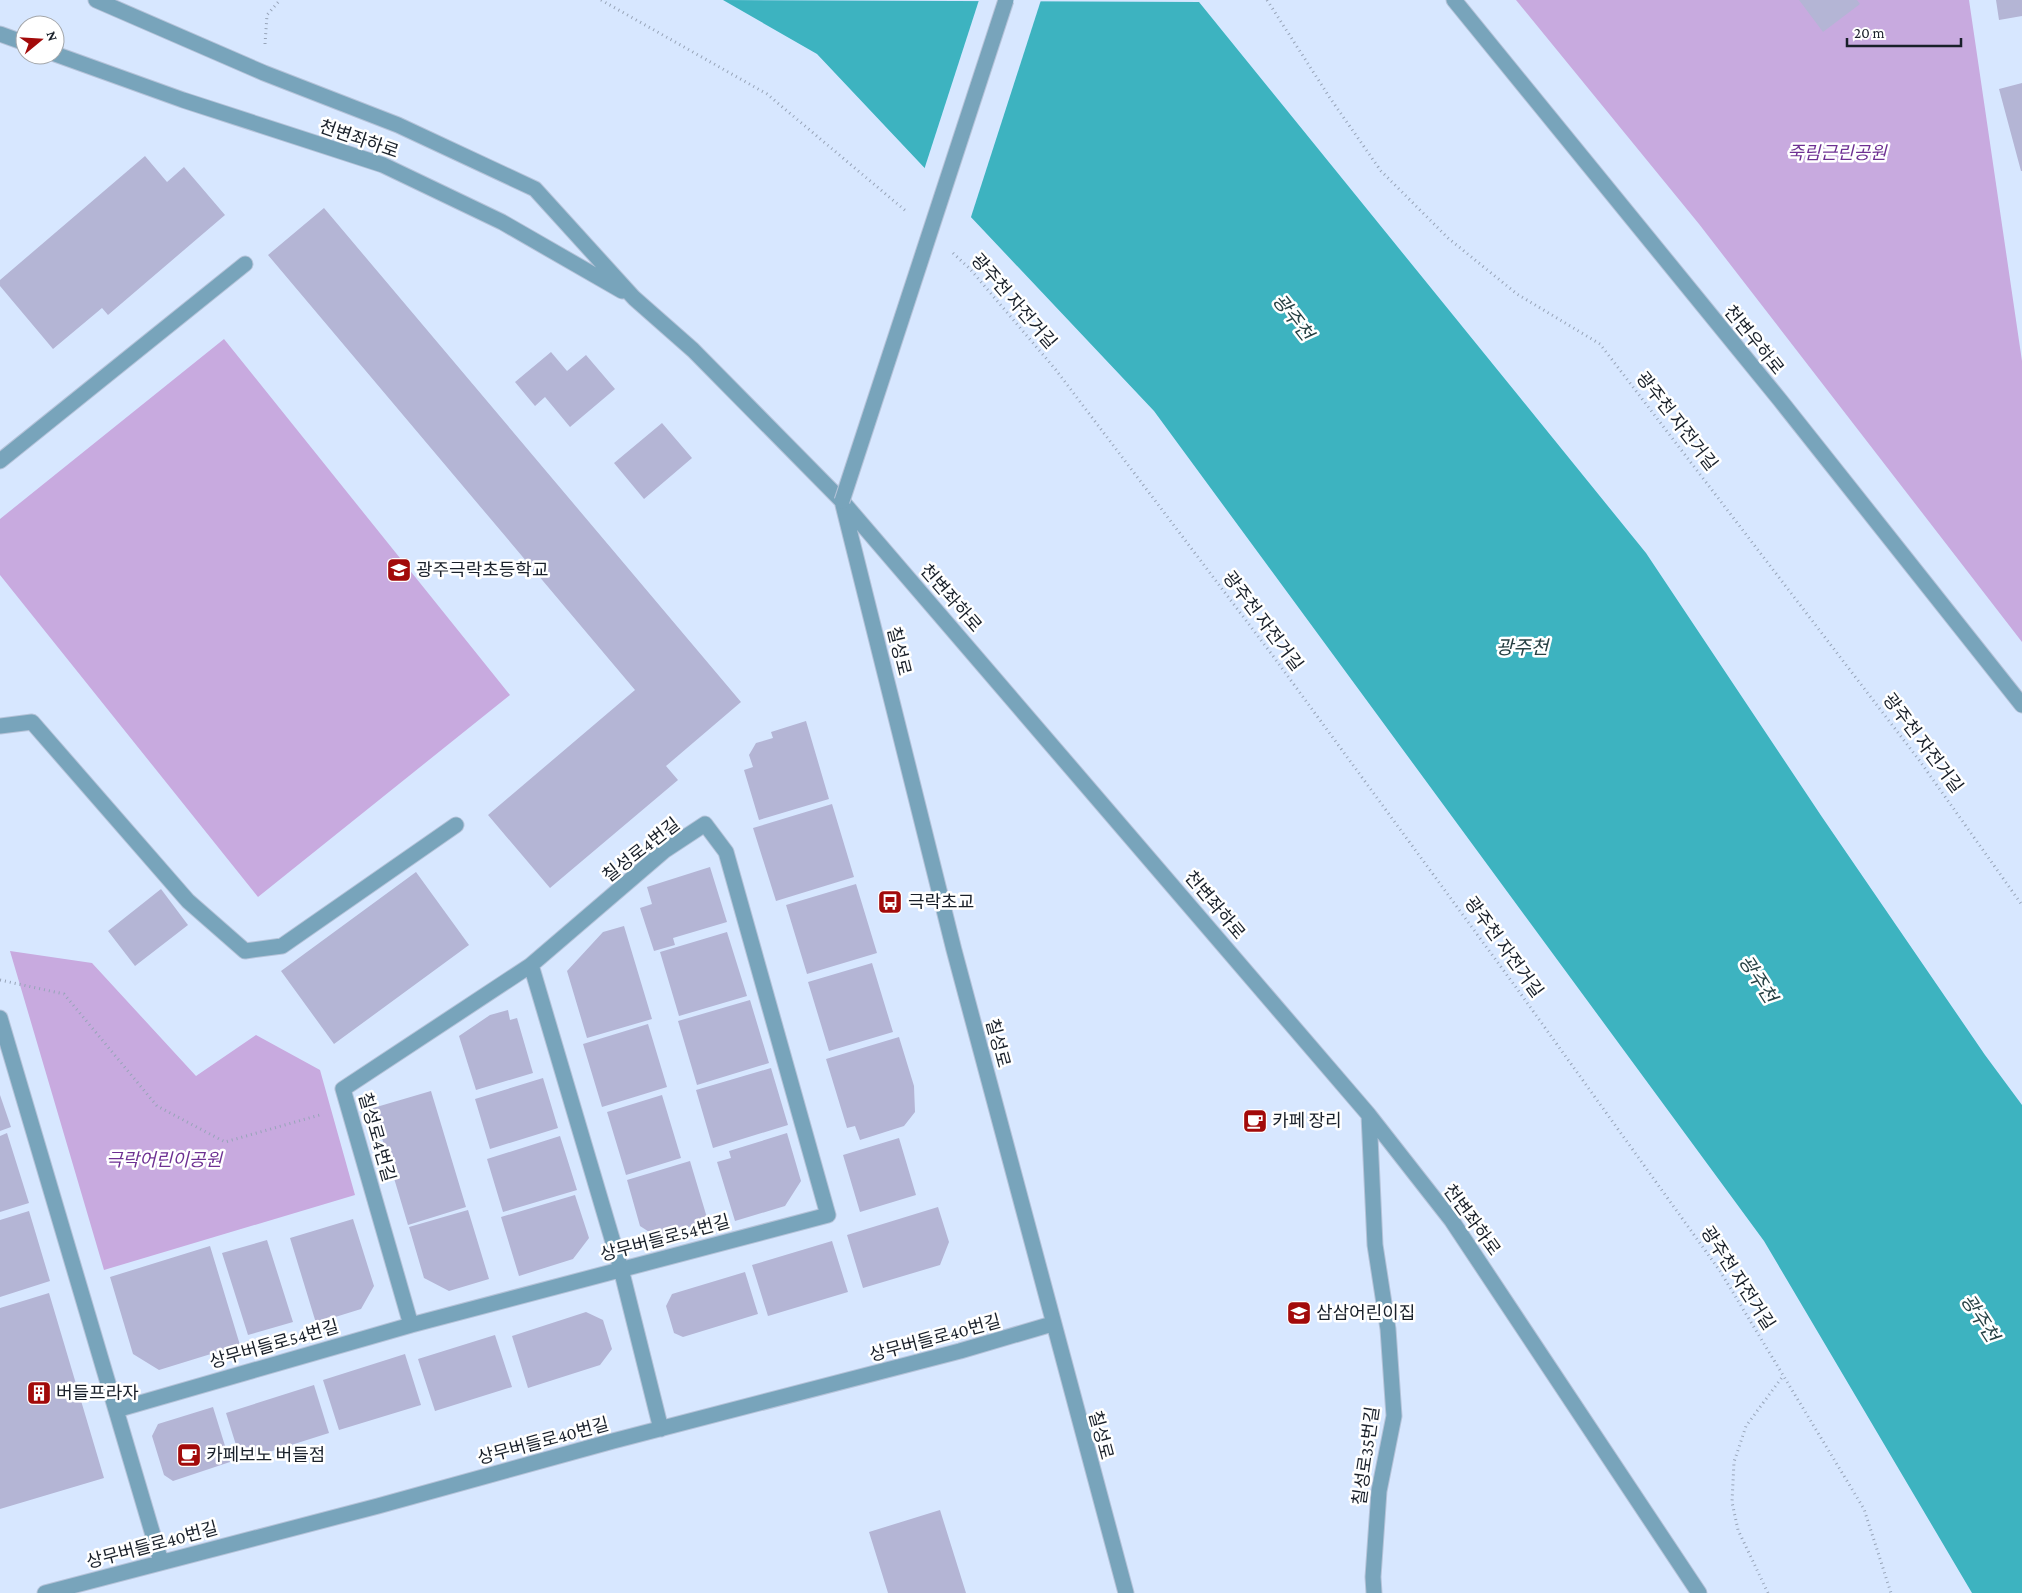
<svg xmlns="http://www.w3.org/2000/svg" width="2022" height="1593" viewBox="0 0 2022 1593" font-family="'Crimson Pro','Noto Sans KR',serif">
<style>
.green{fill:#c8aadf}
.water{fill:#3db3c0}
.pier{fill:#d7e7ff}
.building{fill:#b4b5d5}
.lines{fill:none;stroke-linecap:round;stroke-linejoin:round}
.minor-casing{stroke:#b5c3d9;stroke-width:17}
.path{stroke:#97a4b8;stroke-width:3;stroke-dasharray:1 4;stroke-linecap:butt}
.minor{stroke:#78a4bb;stroke-width:15}
.minor-bridge-casing{stroke:#b5c3d9;stroke-width:17;stroke-linecap:butt}
.minor-bridge{stroke:#78a4bb;stroke-width:15}
.labels{text-anchor:middle;dominant-baseline:central;stroke-width:5;stroke-linejoin:round;paint-order:stroke}
.street-label{font-size:18px;fill:#19202a;stroke:#fff}
.park-label{font-size:18px;font-style:italic;fill:#6d3092;stroke:#fff}
.poi-label{font-size:18px;fill:#19202a;stroke:#fff;text-anchor:start}
.water-label{font-size:19px;font-style:italic;fill:#274144;stroke:#fff}
</style>
<rect width="100%" height="100%" fill="#d7e7ff"/>
<path class="green" d="M 1516,0 L 1969,0 L 2022,361 L 2022,642 L 1699,224 Z
M 224,339 L 510,695 L 258,897 L 0,575 L 0,519 Z
M 10,951 L 92,963 L 196,1076 L 256,1035 L 320,1070 L 355,1195 L 104,1270 Z"/>
<path class="water" d="M 723,0 L 1199,2 L 1646,553 L 1822,817 L 1985,1055 L 2022,1105 L 2022,1593 L 1972,1593 L 1764,1241 L 1154,411 L 817,54 Z"/>
<path class="pier" d="M 979,0 L 1041,0 L 970,220 L 924,170 Z"/>
<path class="building" d="M 1799,0 L 1857,0 L 1860,4 L 1823,32 Z
M 1996,0 L 2022,0 L 2022,16 L 1999,20 Z
M 2022,83 L 2022,171 L 2021,171 L 1999,89 Z
M 145,156 L 167,182 L 184,167 L 225,215 L 108,315 L 102,308 L 53,349 L 0,286 L 0,280 Z
M 324,208 L 741,702 L 666,766 L 678,780 L 550,888 L 488,815 L 635,690 L 268,255 Z
M 551,352 L 567,371 L 586,355 L 615,389 L 570,427 L 545,397 L 535,406 L 515,382 Z
M 662,423 L 692,458 L 644,499 L 614,463 Z
M 806,721 L 829,799 L 759,820 L 744,770 L 753,767 L 749,755 L 756,743 L 773,738 L 771,732 Z
M 832,804 L 854,877 L 776,901 L 753,828 Z
M 710,867 L 727,922 L 673,938 L 675,945 L 654,951 L 640,908 L 652,904 L 647,887 Z
M 416,872 L 469,945 L 334,1044 L 281,971 Z
M 856,884 L 877,953 L 807,974 L 786,905 Z
M 161,889 L 188,925 L 135,966 L 108,931 Z
M 624,926 L 652,1019 L 587,1038 L 567,971 L 603,932 Z
M 727,932 L 747,996 L 679,1016 L 660,952 Z
M 872,963 L 893,1032 L 829,1051 L 808,982 Z
M 750,1000 L 769,1063 L 697,1085 L 678,1021 Z
M 508,1010 L 510,1020 L 517,1018 L 533,1073 L 476,1090 L 459,1036 L 490,1015 Z
M 648,1024 L 667,1087 L 602,1107 L 583,1044 Z
M 899,1037 L 914,1086 L 915,1112 L 904,1126 L 860,1140 L 855,1126 L 847,1128 L 826,1059 Z
M 771,1068 L 788,1125 L 713,1148 L 696,1090 Z
M 543,1078 L 558,1128 L 490,1149 L 475,1099 Z
M 431,1091 L 466,1207 L 408,1225 L 373,1108 Z
M 0,1095 L 11,1127 L 0,1131 Z
M 662,1095 L 681,1158 L 626,1175 L 607,1112 Z
M 7,1133 L 29,1203 L 0,1212 L 0,1136 Z
M 787,1133 L 801,1181 L 785,1206 L 735,1221 L 717,1162 L 731,1158 L 729,1151 Z
M 560,1136 L 577,1190 L 503,1212 L 487,1159 Z
M 899,1138 L 916,1195 L 860,1212 L 843,1155 Z
M 690,1161 L 708,1221 L 657,1237 L 640,1226 L 627,1180 Z
M 575,1195 L 589,1238 L 573,1259 L 519,1276 L 501,1217 Z
M 938,1207 L 949,1242 L 940,1265 L 863,1288 L 847,1235 Z
M 468,1210 L 489,1279 L 449,1291 L 424,1278 L 409,1227 Z
M 29,1211 L 50,1281 L 0,1297 L 0,1220 Z
M 353,1219 L 374,1286 L 361,1309 L 316,1323 L 290,1238 Z
M 267,1240 L 293,1322 L 248,1335 L 222,1253 Z
M 832,1241 L 848,1292 L 768,1316 L 752,1265 Z
M 210,1246 L 240,1345 L 159,1370 L 133,1354 L 110,1277 Z
M 745,1272 L 758,1314 L 683,1337 L 674,1333 L 666,1306 L 672,1294 Z
M 49,1293 L 104,1478 L 0,1509 L 0,1308 Z
M 586,1312 L 603,1320 L 612,1349 L 600,1365 L 528,1388 L 512,1336 Z
M 495,1335 L 512,1387 L 435,1411 L 418,1359 Z
M 405,1354 L 421,1405 L 339,1430 L 323,1380 Z
M 314,1385 L 329,1433 L 241,1461 L 226,1413 Z
M 213,1407 L 230,1462 L 173,1481 L 164,1475 L 152,1436 L 158,1424 Z
M 940,1510 L 966,1593 L 888,1593 L 869,1532 Z"/>
<g class="lines">
<defs>
<path id="minor" d="M 96,0 L 264,73 L 398,125 L 535,189 L 634,298 L 693,350 L 842,501 L 1369,1115 L 1452,1221 L 1699,1593
M 1454,0 L 1780,400 L 2022,705
M 0,34 L 25,43
M 55,54 L 183,100 L 383,165 L 502,222 L 622,291
M 0,461 L 245,264
M 843,505 L 954,950 L 1126,1593
M 0,726 L 32,722 L 188,901 L 245,951 L 282,946 L 456,825
M 531,965 L 621,1269 L 661,1429
M 0,1018 L 116,1410 L 411,1325 L 828,1215 L 726,852 L 705,824 L 664,851 L 531,965 L 343,1089 L 411,1325
M 1369,1115 L 1375,1245 L 1388,1329 L 1394,1416 L 1379,1491 L 1373,1577 L 1374,1593
M 116,1410 L 161,1562
M 45,1593 L 378,1506 L 613,1441 L 960,1351 L 1052,1324"/>
</defs>
<use href="#minor" class="minor-casing"/>
<path class="path" d="M 601,0 L 767,94 L 907,212
M 1267,0 L 1330,98 L 1381,171 L 1448,238 L 1517,294 L 1600,344 L 1919,760 L 2022,905
M 265,44 L 267,15 L 280,0
M 953,253 L 970,269 L 1056,370 L 1273,656 L 1515,986 L 1720,1271 L 1864,1509 L 1891,1593
M 0,980 L 64,994 L 157,1106 L 225,1142 L 323,1114
M 1768,1593 L 1738,1530 L 1732,1502 L 1734,1462 L 1746,1426 L 1783,1376"/>
<use href="#minor" class="minor"/>
<defs>
<path id="minor-bridge" d="M 842,501 L 1006,0"/>
</defs>
<use href="#minor-bridge" class="minor-bridge-casing"/>
<use href="#minor-bridge" class="minor-bridge"/>
</g>
<defs>
<symbol id="school-square" viewBox="-11 -11 22 22"><rect x="-9" y="-9" width="18" height="18" rx="4" fill="#a20a0a" stroke="#fff"/><path d="M0-5L7-2L0 1L-7-2ZM-4 1L0 2.5L4 1V4Q0 6-4 4Z" fill="#fff"/></symbol>
<symbol id="bus-square" viewBox="-11 -11 22 22"><rect x="-9" y="-9" width="18" height="18" rx="4" fill="#a20a0a" stroke="#fff"/><path d="M-5-6H5V4H4V6H2V4H-2V6H-4V4H-5ZM-3.5-4V0h7V-4ZM-3.5 1.2v1.5H-2V1.2ZM2 1.2v1.5H3.5V1.2Z" fill="#fff"/></symbol>
<symbol id="cafe-square" viewBox="-11 -11 22 22"><rect x="-9" y="-9" width="18" height="18" rx="4" fill="#a20a0a" stroke="#fff"/><path d="M-5.5-4.5H6V0H3Q3 3.5 0 3.5H-2.5Q-5.5 3.5-5.5 0ZM3-3.2v2h1.7v-2ZM-6 4.5H4V6H-6Z" fill="#fff"/></symbol>
<symbol id="building-square" viewBox="-11 -11 22 22"><rect x="-9" y="-9" width="18" height="18" rx="4" fill="#a20a0a" stroke="#fff"/><path d="M-4-6H4V6H1V3H-1V6H-4ZM-2.5-4.3h1.7v1.8h-1.7ZM.8-4.3h1.7v1.8H.8ZM-2.5-1h1.7V.8h-1.7ZM.8-1h1.7V.8H.8Z" fill="#fff"/></symbol>
</defs>
<g fill-rule="evenodd">
<use href="#school-square" x="385" y="556" width="28" height="28"/>
<use href="#bus-square" x="876" y="888" width="28" height="28"/>
<use href="#cafe-square" x="1241" y="1107" width="28" height="28"/>
<use href="#school-square" x="1285" y="1299" width="28" height="28"/>
<use href="#building-square" x="25" y="1379" width="28" height="28"/>
<use href="#cafe-square" x="175" y="1441" width="28" height="28"/>
</g>
<g class="labels">
<g class="street-label">
<text transform="translate(359 139) rotate(19)">천변좌하로</text>
<text transform="translate(1014 301) rotate(49)">광주천 자전거길</text>
<text transform="translate(1754 340) rotate(51)">천변우하로</text>
<text transform="translate(1677 421) rotate(52)">광주천 자전거길</text>
<text transform="translate(951 598) rotate(49)">천변좌하로</text>
<text transform="translate(1263 621) rotate(53)">광주천 자전거길</text>
<text transform="translate(899 651) rotate(76)">칠성로</text>
<text transform="translate(1923 743) rotate(53)">광주천 자전거길</text>
<text transform="translate(641 850) rotate(-38)">칠성로4번길</text>
<text transform="translate(1215 905) rotate(50)">천변좌하로</text>
<text transform="translate(1504 947) rotate(54)">광주천 자전거길</text>
<text transform="translate(998 1043) rotate(75)">칠성로</text>
<text transform="translate(377 1137) rotate(74)">칠성로4번길</text>
<text transform="translate(1472 1220) rotate(54)">천변좌하로</text>
<text transform="translate(665 1238) rotate(-15)">상무버들로54번길</text>
<text transform="translate(1738 1278) rotate(57)">광주천 자전거길</text>
<text transform="translate(935 1338) rotate(-15)">상무버들로40번길</text>
<text transform="translate(274 1344) rotate(-16)">상무버들로54번길</text>
<text transform="translate(1101 1435) rotate(75)">칠성로</text>
<text transform="translate(543 1441) rotate(-15)">상무버들로40번길</text>
<text transform="translate(1366 1456) rotate(-82)">칠성로35번길</text>
<text transform="translate(152 1545) rotate(-15)">상무버들로40번길</text>
</g>
<g class="park-label">
<text x="1837" y="153">죽림근린공원</text>
<text x="164" y="1160">극락어린이공원</text>
</g>
<g class="poi-label">
<text x="416" y="570">광주극락초등학교</text>
<text x="908" y="902">극락초교</text>
<text x="1272" y="1121">카페 장리</text>
<text x="1316" y="1313">삼삼어린이집</text>
<text x="56" y="1393">버들프라자</text>
<text x="206" y="1455">카페보노 버들점</text>
</g>
<g class="water-label">
<text transform="translate(1293 317) rotate(52)">광주천</text>
<text x="1522" y="647">광주천</text>
<text transform="translate(1758 979) rotate(57)">광주천</text>
<text transform="translate(1980 1318) rotate(57)">광주천</text>
</g>
</g>
<g transform="translate(40 40) rotate(72)"><circle r="24" fill="#ffffff" stroke="#a3a6aa"/>
<path d="M0-4L9 19L0 12L-9 19Z" fill="#a20a0a"/>
<text y="-8" font-size="14" font-weight="bold" text-anchor="middle" fill="#19202a">N</text>
</g>
<path d="M1847 38v8h114v-8" fill="none" stroke="#19202a" stroke-width="2.5"/>
<text x="1854" y="38" font-size="15" fill="#19202a" stroke="#ffffff" stroke-width="4" paint-order="stroke">20 m</text>
</svg>
